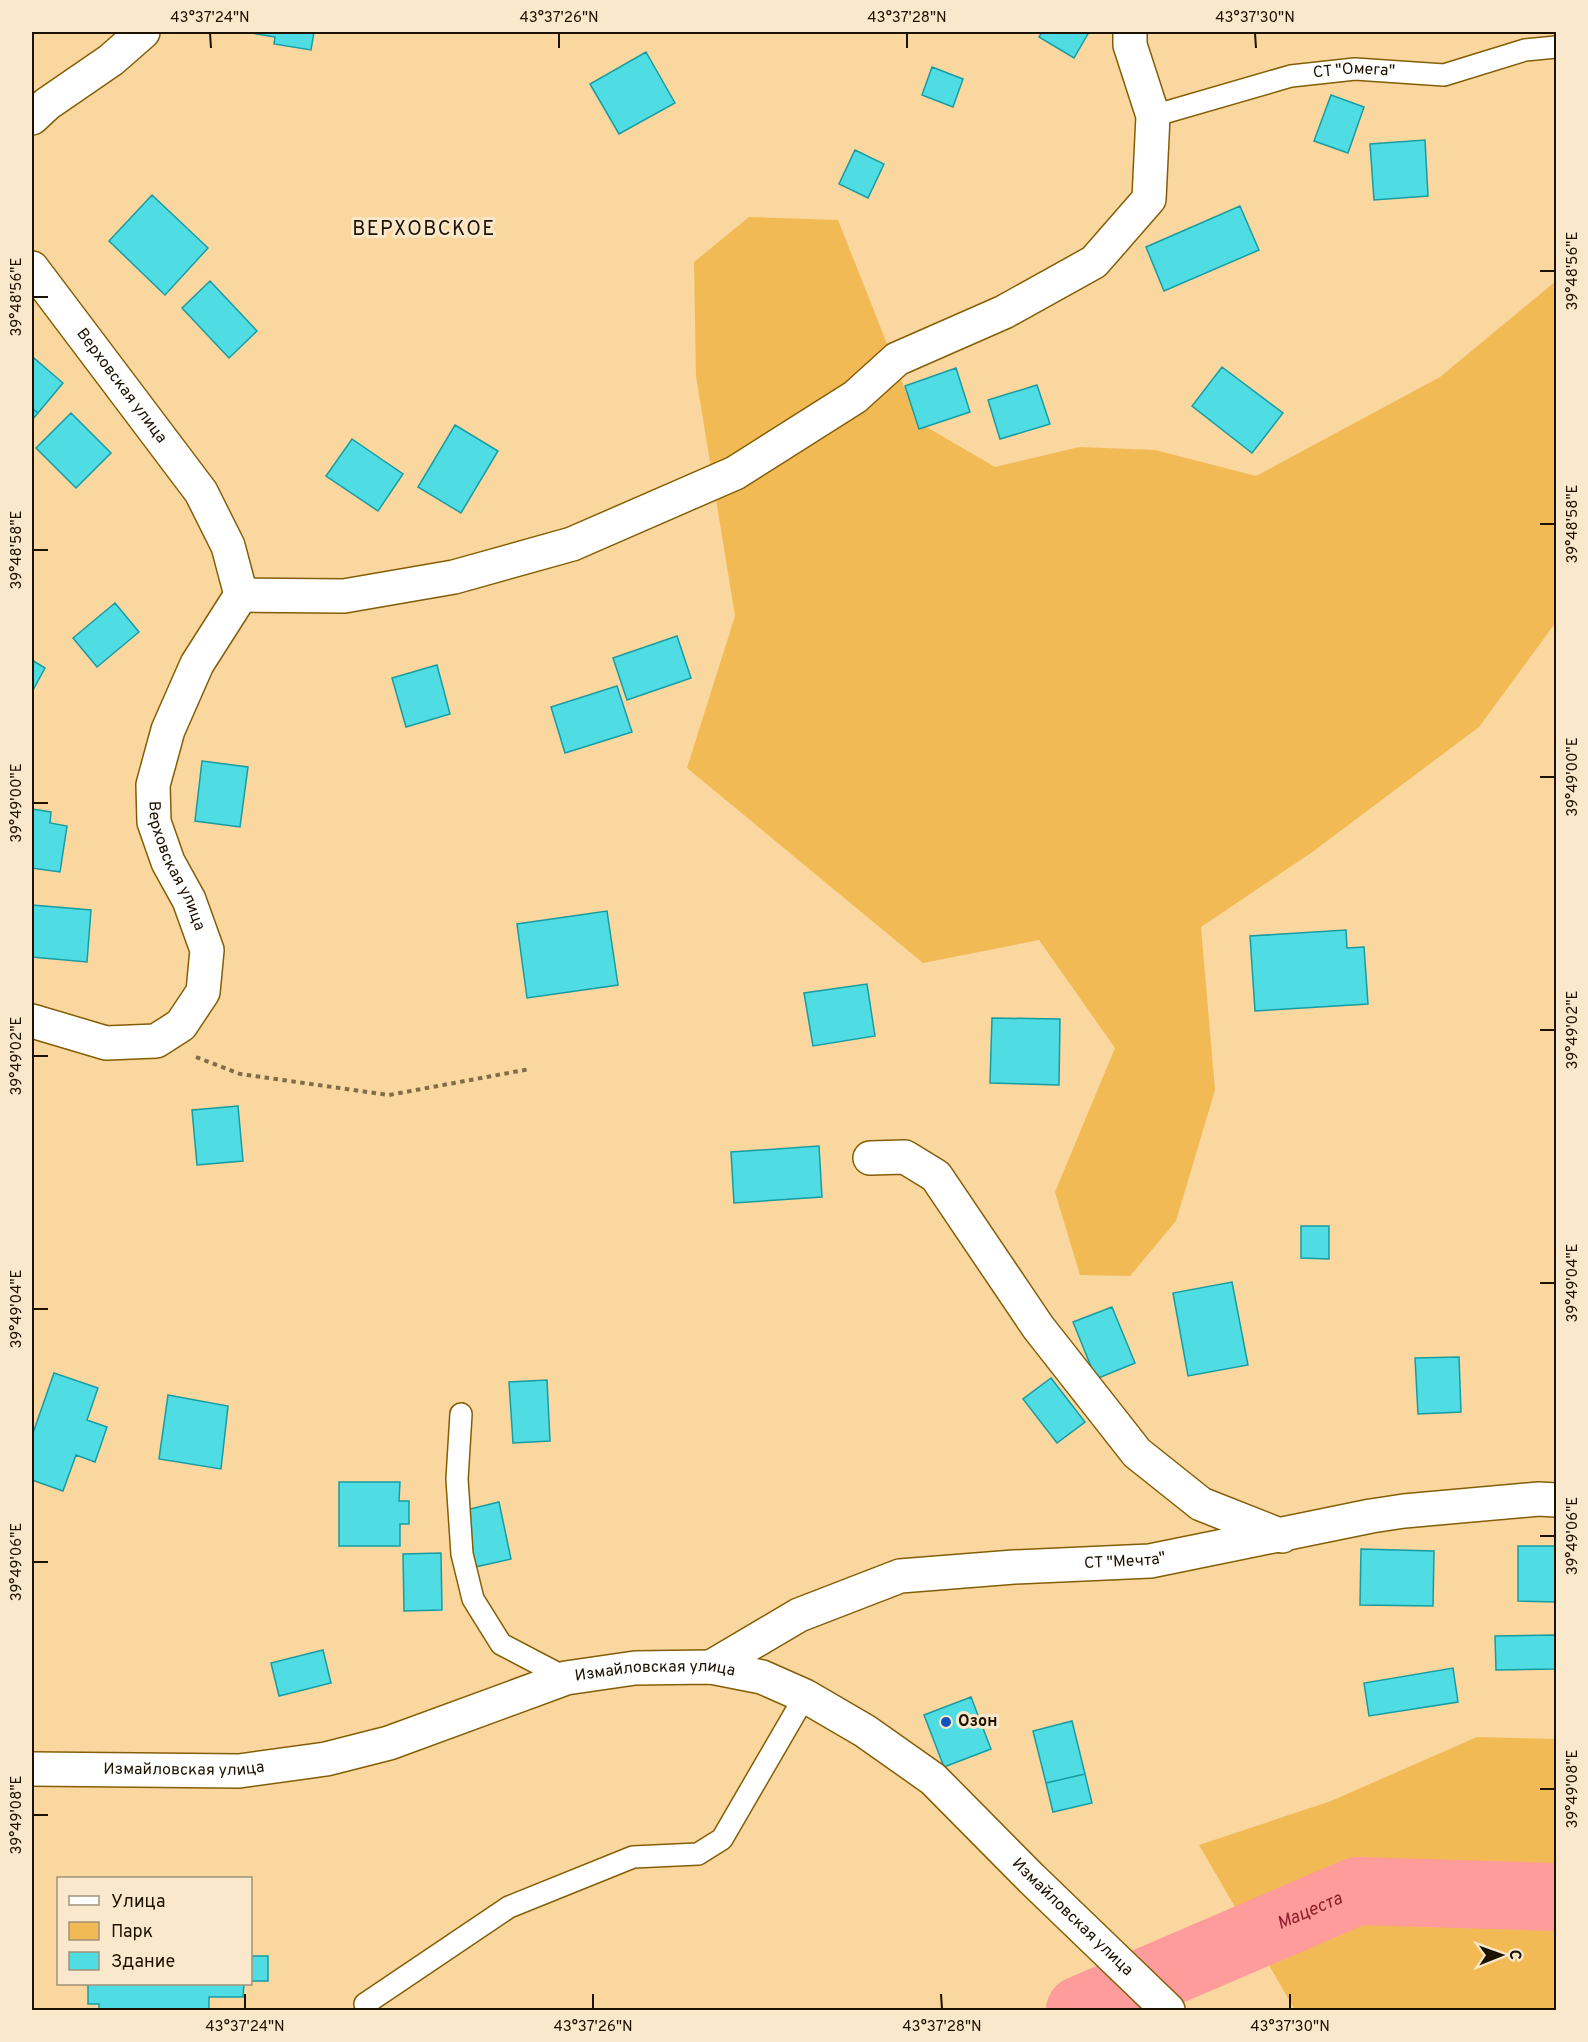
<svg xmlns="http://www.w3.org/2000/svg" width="1588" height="2042" viewBox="0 0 1588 2042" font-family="Overpass,sans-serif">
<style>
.green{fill:#f2ba55}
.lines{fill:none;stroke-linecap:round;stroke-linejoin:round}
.river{stroke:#fe9b9b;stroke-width:68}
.building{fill:#4fdce3;stroke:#189ca2;stroke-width:1.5}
.service-casing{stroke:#845e06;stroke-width:24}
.minor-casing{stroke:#845e06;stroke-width:36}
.tertiary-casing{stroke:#845e06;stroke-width:36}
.path{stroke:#816b48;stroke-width:4;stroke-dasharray:4.5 4.5;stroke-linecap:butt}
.service{stroke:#fff;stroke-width:21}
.minor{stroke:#fff;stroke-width:33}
.tertiary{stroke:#fff;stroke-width:33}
.ticks{fill:none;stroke:#1d1100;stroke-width:2}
.poi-dot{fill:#0f53be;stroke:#f9e8cc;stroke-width:2}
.labels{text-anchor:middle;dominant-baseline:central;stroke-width:6;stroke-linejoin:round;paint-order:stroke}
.street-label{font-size:16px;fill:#1d1100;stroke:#f9e8cc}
.poi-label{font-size:16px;font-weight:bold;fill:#1d1100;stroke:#f9e8cc;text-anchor:start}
.water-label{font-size:18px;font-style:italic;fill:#8b1e2a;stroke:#f9e8cc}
.quarter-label{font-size:20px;letter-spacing:1.5px;fill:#1d1100;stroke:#f9e8cc}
.neatline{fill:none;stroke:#1d1100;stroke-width:2}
.ticks-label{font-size:15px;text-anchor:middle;fill:#1d1100}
</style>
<rect width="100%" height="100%" fill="#fad79e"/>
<path class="green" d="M 749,217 L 838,220 L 918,422 L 995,467 L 1079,447 L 1155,450 L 1256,476 L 1440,377 L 1556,281 L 1556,622 L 1479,727 L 1311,853 L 1201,927 L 1215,1090 L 1176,1221 L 1130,1276 L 1080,1275 L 1055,1192 L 1115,1048 L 1039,940 L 923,963 L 687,768 L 735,616 L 696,376 L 694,262 Z
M 1477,1737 L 1556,1739 L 1556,2010 L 1295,2010 L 1199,1845 L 1331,1801 Z"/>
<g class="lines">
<path class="river" id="s1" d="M 1080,2010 L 1357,1891 L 1556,1897"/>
</g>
<path class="building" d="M 245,32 L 314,32 L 311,50 L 274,44 L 275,37 Z
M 1042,32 L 1089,32 L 1074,58 L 1039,37 Z
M 646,52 L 675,103 L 619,134 L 590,84 Z
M 932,67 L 963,79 L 953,107 L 922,95 Z
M 1331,95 L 1364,107 L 1348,153 L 1314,141 Z
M 1425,140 L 1428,196 L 1374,200 L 1370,144 Z
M 855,150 L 884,164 L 868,198 L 839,184 Z
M 152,195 L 208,248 L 165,295 L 109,241 Z
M 1240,206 L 1259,250 L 1164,291 L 1146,247 Z
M 210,281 L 257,331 L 229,358 L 182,308 Z
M 34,358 L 63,383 L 38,413 L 32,408 L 32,361 Z
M 1222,367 L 1283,413 L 1252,453 L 1192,406 Z
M 956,368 L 970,412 L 919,429 L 905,386 Z
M 1037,385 L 1050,424 L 1000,439 L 988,400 Z
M 32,408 L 38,413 L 32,420 Z
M 71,413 L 111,453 L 76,488 L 36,448 Z
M 455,425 L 498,451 L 461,513 L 418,487 Z
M 352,439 L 403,474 L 378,511 L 326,476 Z
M 115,603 L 139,632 L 97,667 L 73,638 Z
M 677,636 L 691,678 L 627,700 L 613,658 Z
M 32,660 L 45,668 L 32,692 Z
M 437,665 L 450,714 L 406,727 L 392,678 Z
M 617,686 L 632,732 L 565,753 L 551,707 Z
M 202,761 L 248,767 L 240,827 L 195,821 Z
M 32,809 L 51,812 L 50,823 L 67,826 L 60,872 L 32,868 Z
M 32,905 L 91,910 L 87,962 L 32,957 Z
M 607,911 L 618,985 L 527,998 L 517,924 Z
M 1346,930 L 1347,948 L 1364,947 L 1368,1004 L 1255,1011 L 1250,936 Z
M 867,984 L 875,1036 L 813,1046 L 804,993 Z
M 992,1018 L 1060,1019 L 1059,1085 L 990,1083 Z
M 238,1106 L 243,1161 L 197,1165 L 192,1110 Z
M 819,1146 L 822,1197 L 734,1203 L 731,1152 Z
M 1301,1226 L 1329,1226 L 1329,1259 L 1301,1258 Z
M 1232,1282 L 1248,1365 L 1188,1376 L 1173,1293 Z
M 1112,1307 L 1135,1363 L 1096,1379 L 1073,1322 Z
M 1459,1357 L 1461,1412 L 1418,1414 L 1415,1358 Z
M 54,1373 L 98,1388 L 87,1420 L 107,1427 L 95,1462 L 76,1455 L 63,1491 L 32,1480 L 32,1436 Z
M 1051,1378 L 1085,1422 L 1057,1443 L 1023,1399 Z
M 547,1380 L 550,1441 L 513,1443 L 509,1382 Z
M 168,1395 L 228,1406 L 221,1469 L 159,1459 Z
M 339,1482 L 400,1482 L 399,1501 L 409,1501 L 409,1524 L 400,1524 L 400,1546 L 339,1546 Z
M 499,1502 L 511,1559 L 475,1567 L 462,1511 Z
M 1518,1546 L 1556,1546 L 1556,1602 L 1518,1601 Z
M 1361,1549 L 1434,1551 L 1433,1606 L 1360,1605 Z
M 441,1553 L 442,1610 L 404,1611 L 403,1554 Z
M 1556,1635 L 1556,1669 L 1496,1670 L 1495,1636 Z
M 323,1650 L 331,1683 L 279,1696 L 271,1663 Z
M 1453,1668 L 1458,1702 L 1369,1716 L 1364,1683 Z
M 971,1697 L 991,1749 L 944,1767 L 924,1715 Z
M 1072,1721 L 1085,1774 L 1046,1783 L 1033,1731 Z
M 1085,1774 L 1092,1803 L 1053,1812 L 1046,1783 Z
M 250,1956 L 268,1956 L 268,1981 L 250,1981 Z
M 88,1984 L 244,1984 L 243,1997 L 209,1997 L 209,2010 L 99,2010 L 99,2004 L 88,2004 Z"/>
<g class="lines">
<defs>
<g id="service">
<path id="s2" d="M 1153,116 L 1291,76 L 1355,69 L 1444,75 L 1525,50 L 1556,47"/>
<path d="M 461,1414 L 457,1479 L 462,1554 L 473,1599 L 501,1644 L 566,1678"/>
<path d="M 365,2004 L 509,1907 L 633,1857 L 698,1854 L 722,1839 L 805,1696"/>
</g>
<g id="minor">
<path d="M 32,118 L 47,104 L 111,60 L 143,32"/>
<path id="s3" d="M 32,268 L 201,492 L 228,546 L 241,595 L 197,664 L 168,730 L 153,785 L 154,822 L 168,862 L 189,900 L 207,950 L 203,992 L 181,1025 L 156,1041 L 106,1043 L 32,1021"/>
<path d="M 241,595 L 344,596 L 454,577 L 572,544 L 735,473 L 855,397 L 897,359 L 1004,312 L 1094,262 L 1149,199 L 1153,116 L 1130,45 L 1130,32"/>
<path d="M 870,1158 L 905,1157 L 936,1176 L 1038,1327 L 1137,1453 L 1201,1504 L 1282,1536"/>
<path id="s4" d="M 711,1667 L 799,1615 L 900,1576 L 1014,1567 L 1150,1561 L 1371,1516 L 1404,1511 L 1539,1499 L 1556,1500"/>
</g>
<g id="tertiary">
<path id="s5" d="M 32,1769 L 239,1771 L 326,1759 L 389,1743 L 566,1678 L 635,1668 L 711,1667 L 762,1677 L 805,1696 L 865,1731 L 933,1779 L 1031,1878 L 1168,2010"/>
</g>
</defs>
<use href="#service" class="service-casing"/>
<use href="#minor" class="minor-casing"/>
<use href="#tertiary" class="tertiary-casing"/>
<path class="path" d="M 196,1057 L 240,1074 L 389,1095 L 530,1069"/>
<use href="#service" class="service"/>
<use href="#minor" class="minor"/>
<use href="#tertiary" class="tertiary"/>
</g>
<path class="ticks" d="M 210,33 L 211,48M 559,33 L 559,48M 907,33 L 907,48M 1255,33 L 1256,48M 1540,271 L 1555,271M 33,297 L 48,297M 1540,524 L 1555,524M 33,550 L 48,550M 1540,777 L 1555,777M 33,803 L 48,803M 1540,1030 L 1555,1030M 33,1056 L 48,1056M 1540,1283 L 1555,1283M 33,1309 L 48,1309M 1540,1536 L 1555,1536M 33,1562 L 48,1562M 1540,1789 L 1555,1789M 33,1815 L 48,1815M 245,1994 L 245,2009M 593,1994 L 593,2009M 941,1994 L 942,2009M 1290,1994 L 1290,2009"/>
<circle class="poi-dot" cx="946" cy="1722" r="6"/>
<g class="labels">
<g class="street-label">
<text stroke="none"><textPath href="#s2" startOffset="207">СТ "Омега"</textPath></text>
<text stroke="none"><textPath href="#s3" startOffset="148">Верховская улица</textPath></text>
<text stroke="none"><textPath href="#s3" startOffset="688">Верховская улица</textPath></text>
<text stroke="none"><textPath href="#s4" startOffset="436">СТ "Мечта"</textPath></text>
<text stroke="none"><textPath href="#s5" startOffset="638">Измайловская улица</textPath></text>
<text stroke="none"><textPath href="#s5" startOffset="152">Измайловская улица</textPath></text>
<text stroke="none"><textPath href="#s5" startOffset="1142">Измайловская улица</textPath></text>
</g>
<g class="poi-label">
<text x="958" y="1722">Озон</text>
</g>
<g class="water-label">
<text stroke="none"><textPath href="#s1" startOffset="250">Мацеста</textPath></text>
</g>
<g class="quarter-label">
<text x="424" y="230">ВЕРХОВСКОЕ</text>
</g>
</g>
<rect width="1588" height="2042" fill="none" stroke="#f9e8cc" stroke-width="66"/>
<rect x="57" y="1877" width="195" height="108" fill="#f9e8cc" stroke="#a1927a" stroke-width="1.5"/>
<rect x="69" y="1896" width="30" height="9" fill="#ffffff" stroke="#a1927a" stroke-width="1.5"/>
<text x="111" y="1907" font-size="18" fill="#1d1100">Улица</text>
<rect x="69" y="1922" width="30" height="18" fill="#f2ba55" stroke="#a1927a" stroke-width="1.5"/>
<text x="111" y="1937" font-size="18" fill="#1d1100">Парк</text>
<rect x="69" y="1952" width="30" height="18" fill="#4fdce3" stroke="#a1927a" stroke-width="1.5"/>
<text x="111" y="1967" font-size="18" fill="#1d1100">Здание</text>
<g transform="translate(1501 1955) rotate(89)" stroke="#f9e8cc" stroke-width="4.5" paint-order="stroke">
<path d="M0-4.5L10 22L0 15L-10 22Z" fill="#1d1100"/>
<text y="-9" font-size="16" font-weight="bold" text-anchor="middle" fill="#1d1100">С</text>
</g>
<rect x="33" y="33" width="1522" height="1976" class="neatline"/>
<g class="ticks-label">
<text x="210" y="22">43°37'24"N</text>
<text x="559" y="22">43°37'26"N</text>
<text x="907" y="22">43°37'28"N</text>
<text x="1255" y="22">43°37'30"N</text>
<text transform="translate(1572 271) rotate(-90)" y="5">39°48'56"E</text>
<text transform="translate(16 297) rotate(-90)" y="5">39°48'56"E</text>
<text transform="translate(1572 524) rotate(-90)" y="5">39°48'58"E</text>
<text transform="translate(16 550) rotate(-90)" y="5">39°48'58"E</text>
<text transform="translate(1572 777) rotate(-90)" y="5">39°49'00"E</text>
<text transform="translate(16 803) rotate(-90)" y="5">39°49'00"E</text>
<text transform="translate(1572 1030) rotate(-90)" y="5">39°49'02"E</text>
<text transform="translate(16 1056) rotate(-90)" y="5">39°49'02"E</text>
<text transform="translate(1572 1283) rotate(-90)" y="5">39°49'04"E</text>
<text transform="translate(16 1309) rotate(-90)" y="5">39°49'04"E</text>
<text transform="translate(1572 1536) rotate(-90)" y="5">39°49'06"E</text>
<text transform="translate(16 1562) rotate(-90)" y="5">39°49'06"E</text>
<text transform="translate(1572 1789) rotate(-90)" y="5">39°49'08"E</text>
<text transform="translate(16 1815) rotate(-90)" y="5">39°49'08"E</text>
<text x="245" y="2031">43°37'24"N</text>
<text x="593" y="2031">43°37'26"N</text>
<text x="942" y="2031">43°37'28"N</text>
<text x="1290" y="2031">43°37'30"N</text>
</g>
</svg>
